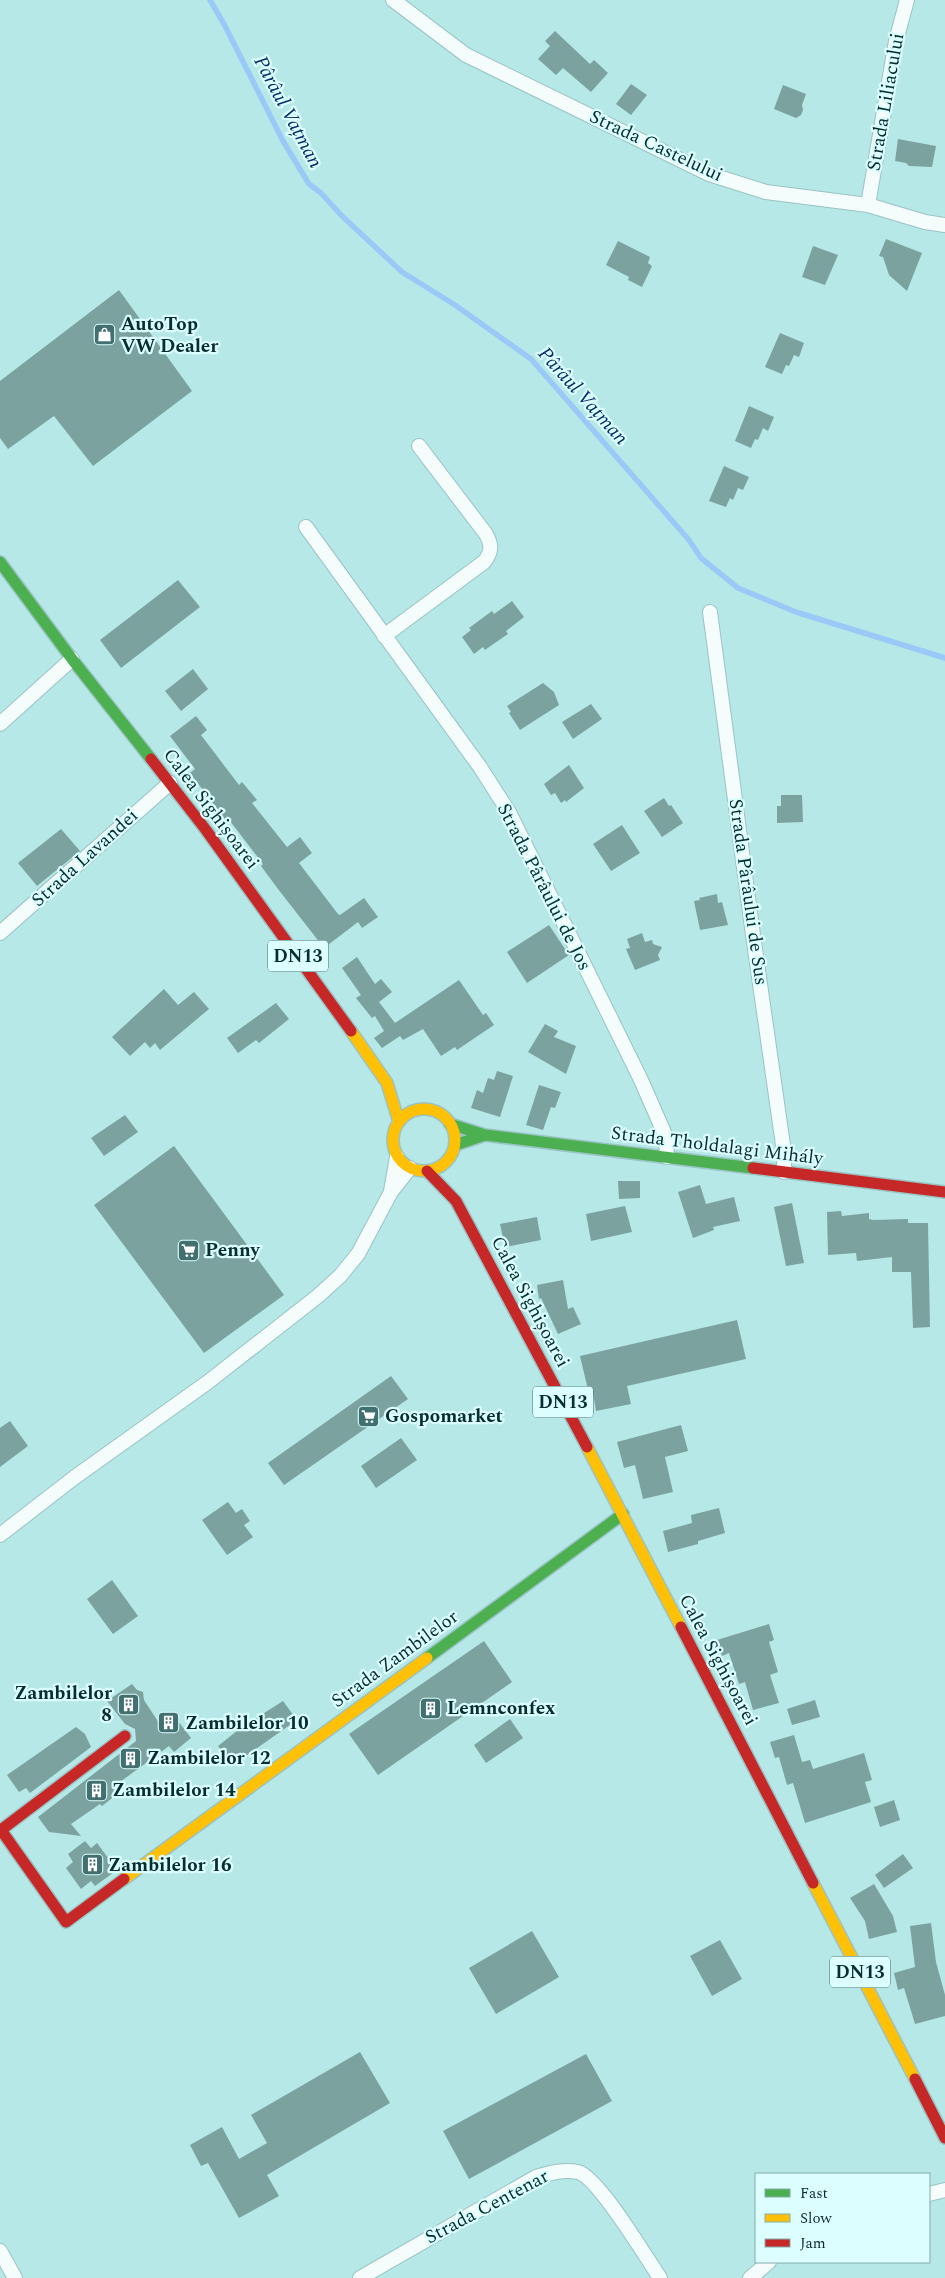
<svg xmlns="http://www.w3.org/2000/svg" width="945" height="2278" viewBox="0 0 945 2278" font-family="Spectral,serif">
<style>
.lines{fill:none;stroke-linecap:round;stroke-linejoin:round}
.stream{stroke:#9bc9f7;stroke-width:5.5}
.building{fill:#7ba29e}
.street-casing{stroke:#9ac3c3;stroke-width:16}
.fast-casing{stroke:#9ac3c3;stroke-width:14}
.slow-casing{stroke:#9ac3c3;stroke-width:14}
.jam-casing{stroke:#9ac3c3;stroke-width:14}
.street{stroke:#f4fcfc;stroke-width:14}
.fast{stroke:#4caf50;stroke-width:11}
.slow{stroke:#ffc107;stroke-width:11}
.jam{stroke:#c62828;stroke-width:11}
.labels{text-anchor:middle;dominant-baseline:central;stroke-width:4.5;stroke-linejoin:round;paint-order:stroke}
.shield{fill:#dcfeff;stroke:#456c6d;stroke-width:1}
.shield-label{font-size:18px;font-weight:bold;fill:#042e2f}
.street-label{font-size:19px;fill:#042e2f;stroke:#dcfeff}
.poi-label{font-size:19px;font-weight:bold;fill:#042e2f;stroke:#dcfeff;text-anchor:start}
.water-label{font-size:20px;font-style:italic;fill:#063169;stroke:#dcfeff}
</style>
<rect width="100%" height="100%" fill="#b6e8e8"/>
<g class="lines">
<path class="stream" d="M 210,0 L 224,24 L 283,141 L 309,184 L 321,193 L 342,216 L 402,272 L 455,305 L 531,359 L 689,540 L 701,558 L 738,588 L 796,612 L 945,658"/>
</g>
<path class="building" d="M 555,31 L 590,64 L 594,60 L 608,73 L 591,92 L 563,68 L 556,75 L 538,59 L 550,46 L 545,41 Z
M 631,84 L 647,95 L 631,115 L 616,104 Z
M 783,85 L 806,94 L 802,105 L 803,110 L 801,115 L 796,118 L 774,109 Z
M 898,139 L 936,146 L 932,167 L 909,166 L 906,163 L 895,161 Z
M 886,239 L 922,253 L 907,291 L 889,275 L 883,257 L 879,256 Z
M 618,241 L 650,257 L 648,263 L 652,266 L 642,287 L 628,280 L 629,277 L 606,265 Z
M 813,246 L 838,255 L 825,285 L 802,277 Z
M 119,290 L 192,391 L 93,466 L 54,416 L 8,449 L 0,438 L 0,381 Z
M 780,333 L 804,343 L 799,357 L 794,355 L 789,366 L 786,365 L 782,374 L 765,367 Z
M 749,406 L 774,417 L 768,431 L 763,428 L 758,440 L 755,439 L 751,448 L 735,441 Z
M 724,466 L 749,477 L 743,490 L 738,488 L 733,500 L 730,498 L 726,507 L 709,501 Z
M 178,580 L 200,607 L 121,668 L 100,640 Z
M 512,601 L 524,617 L 506,631 L 508,634 L 492,645 L 485,650 L 483,647 L 474,654 L 462,637 L 471,630 L 469,628 L 492,611 L 494,614 Z
M 193,669 L 208,689 L 181,711 L 165,691 Z
M 543,683 L 554,692 L 559,705 L 520,730 L 509,713 L 511,712 L 507,706 Z
M 591,704 L 602,719 L 573,739 L 562,722 Z
M 196,716 L 207,730 L 201,735 L 239,785 L 242,782 L 257,800 L 252,803 L 287,847 L 300,837 L 312,853 L 299,863 L 338,914 L 340,915 L 364,898 L 378,917 L 362,928 L 358,922 L 324,948 L 278,889 L 261,866 L 263,864 L 230,821 L 228,823 L 190,773 L 195,769 L 170,736 Z
M 569,765 L 584,788 L 566,802 L 565,800 L 561,803 L 555,793 L 551,795 L 544,784 Z
M 781,795 L 802,795 L 803,822 L 777,823 L 777,806 L 781,806 Z
M 664,798 L 669,806 L 671,805 L 683,823 L 662,837 L 644,811 Z
M 622,825 L 640,853 L 611,871 L 593,844 Z
M 61,829 L 80,851 L 37,886 L 18,863 Z
M 717,894 L 718,903 L 722,902 L 728,925 L 700,930 L 694,901 L 700,900 L 699,898 Z
M 549,925 L 569,955 L 527,983 L 507,952 Z
M 642,933 L 645,942 L 652,940 L 653,944 L 662,947 L 658,955 L 660,960 L 635,970 L 626,949 L 630,948 L 627,939 Z
M 357,957 L 375,984 L 381,979 L 392,992 L 379,1002 L 395,1023 L 459,980 L 483,1015 L 486,1013 L 494,1025 L 457,1050 L 455,1047 L 441,1056 L 423,1029 L 403,1040 L 400,1036 L 382,1048 L 374,1038 L 384,1031 L 375,1016 L 372,1018 L 356,998 L 361,995 L 342,968 Z
M 164,989 L 178,1005 L 194,992 L 209,1009 L 160,1050 L 155,1043 L 150,1048 L 145,1042 L 130,1056 L 112,1037 Z
M 276,1003 L 289,1019 L 259,1043 L 256,1040 L 238,1053 L 227,1038 Z
M 545,1024 L 558,1031 L 554,1037 L 576,1046 L 566,1074 L 528,1052 Z
M 497,1071 L 513,1076 L 500,1117 L 471,1108 L 477,1090 L 483,1093 L 488,1078 L 494,1080 Z
M 539,1085 L 561,1092 L 555,1108 L 551,1107 L 543,1130 L 526,1125 Z
M 125,1115 L 138,1132 L 104,1156 L 91,1138 Z
M 174,1146 L 284,1295 L 204,1353 L 94,1205 Z
M 618,1181 L 640,1181 L 640,1198 L 619,1199 Z
M 700,1185 L 706,1204 L 734,1197 L 740,1221 L 713,1227 L 714,1230 L 693,1238 L 678,1192 Z
M 792,1203 L 804,1263 L 786,1266 L 774,1207 Z
M 625,1206 L 632,1232 L 591,1241 L 586,1214 Z
M 841,1211 L 842,1216 L 869,1213 L 869,1219 L 873,1220 L 908,1219 L 908,1223 L 928,1223 L 930,1327 L 913,1328 L 911,1272 L 892,1272 L 892,1257 L 857,1261 L 856,1253 L 828,1255 L 827,1212 Z
M 537,1217 L 541,1240 L 505,1247 L 500,1224 Z
M 563,1280 L 568,1309 L 573,1307 L 581,1324 L 558,1334 L 541,1298 L 539,1299 L 537,1285 Z
M 737,1320 L 746,1359 L 627,1386 L 631,1404 L 596,1411 L 593,1393 L 589,1394 L 580,1356 Z
M 391,1376 L 408,1399 L 284,1485 L 268,1463 Z
M 10,1421 L 28,1446 L 0,1467 L 0,1428 Z
M 681,1425 L 688,1451 L 665,1457 L 673,1492 L 643,1499 L 635,1465 L 624,1468 L 617,1442 Z
M 401,1438 L 417,1460 L 376,1488 L 361,1466 Z
M 228,1502 L 236,1513 L 242,1509 L 250,1521 L 244,1525 L 253,1537 L 227,1555 L 202,1520 Z
M 719,1508 L 725,1533 L 698,1541 L 698,1544 L 668,1552 L 663,1531 L 692,1523 L 691,1515 Z
M 112,1580 L 138,1616 L 113,1634 L 87,1599 Z
M 769,1624 L 774,1640 L 769,1642 L 778,1672 L 770,1675 L 779,1703 L 753,1710 L 745,1682 L 739,1684 L 729,1653 L 722,1656 L 717,1640 Z
M 484,1641 L 512,1682 L 378,1775 L 349,1734 Z
M 132,1684 L 137,1690 L 143,1692 L 144,1700 L 159,1723 L 172,1713 L 191,1738 L 174,1752 L 169,1746 L 116,1785 L 121,1791 L 102,1806 L 100,1804 L 71,1824 L 81,1836 L 49,1832 L 38,1817 L 136,1741 L 135,1729 L 125,1724 L 107,1701 Z
M 815,1700 L 820,1717 L 792,1725 L 787,1709 Z
M 283,1701 L 297,1720 L 233,1765 L 218,1746 L 242,1727 Z
M 510,1719 L 523,1738 L 486,1763 L 474,1745 Z
M 76,1727 L 85,1734 L 91,1747 L 30,1793 L 26,1788 L 19,1792 L 7,1775 Z
M 794,1735 L 802,1762 L 810,1760 L 813,1769 L 864,1753 L 872,1780 L 865,1782 L 871,1802 L 805,1823 L 793,1783 L 787,1785 L 779,1757 L 775,1758 L 770,1742 Z
M 894,1800 L 900,1820 L 880,1827 L 874,1807 Z
M 85,1841 L 91,1848 L 97,1843 L 117,1870 L 95,1886 L 91,1881 L 81,1889 L 66,1868 L 73,1862 L 68,1854 Z
M 903,1854 L 913,1868 L 884,1888 L 875,1875 Z
M 874,1884 L 893,1916 L 897,1932 L 869,1939 L 865,1921 L 850,1898 Z
M 931,1923 L 936,1962 L 945,1995 L 945,2016 L 915,2024 L 904,1988 L 898,1990 L 894,1973 L 915,1967 L 910,1926 Z
M 532,1931 L 559,1977 L 496,2014 L 469,1968 Z
M 720,1940 L 742,1979 L 712,1996 L 690,1956 Z
M 360,2052 L 390,2103 L 267,2175 L 279,2196 L 239,2218 L 208,2163 L 201,2166 L 190,2145 L 222,2127 L 239,2159 L 267,2143 L 251,2115 Z
M 586,2054 L 612,2101 L 469,2179 L 443,2131 Z"/>
<g class="lines">
<defs>
<path id="street" d="M 393,0 L 466,55 L 709,174 L 766,192 L 868,205 L 925,222 L 945,225
M 868,205 L 896,41 L 907,0
M 306,527 L 480,767 L 510,814 L 641,1080 L 666,1137 L 667,1157
M 710,612 L 753,935 L 784,1152 L 784,1172
M 384,636 L 484,562 C 492,552 492,545 486,534 L 419,446
M 0,724 L 72,659
M 0,933 L 170,783
M 391,1191 L 397,1157
M 0,1535 L 75,1477 L 208,1382 L 318,1296 L 340,1276 L 358,1254 L 391,1192 L 410,1168
M 929,2194 L 945,2190
M 0,2251 L 15,2278
M 360,2278 L 536,2177 C 550,2173 563,2169 578,2172 C 598,2177 646,2257 660,2278
M 750,2278 L 769,2262"/>
<path id="fast" d="M 0,562 L 72,659 L 151,759
M 450,1124 L 485,1135 L 753,1168
M 455,1145 L 485,1135
M 427,1658 L 623,1514"/>
<path id="slow" d="M 351,1031 L 387,1083 L 399,1122
M393 1140a31 31 0 1 1 62 0a31 31 0 1 1-62 0Z
M 587,1447 L 681,1627
M 124,1879 L 427,1658
M 813,1883 L 915,2079"/>
<path id="jam" d="M 151,759 L 206,830 L 351,1031
M 753,1168 L 945,1192
M 427,1171 L 456,1201 L 587,1447
M 681,1627 L 813,1883
M 124,1879 L 66,1922 L 1,1830 L 125,1736
M 915,2079 L 945,2138"/>
</defs>
<use href="#street" class="street-casing"/>
<use href="#fast" class="fast-casing"/>
<use href="#slow" class="slow-casing"/>
<use href="#jam" class="jam-casing"/>
<use href="#street" class="street"/>
<use href="#fast" class="fast"/>
<use href="#slow" class="slow"/>
<use href="#jam" class="jam"/>
</g>
<defs>
<symbol id="shop-square" viewBox="-11 -11 22 22"><rect x="-9" y="-9" width="18" height="18" rx="4" fill="#426f70" stroke="#dcfeff"/><path d="M-5-2.5h2.3a2.7 3.5 0 0 1 5.4 0H5L5.5 6h-11ZM-1.5-2.5h3a1.5 2.3 0 0 0-3 0Z" fill="#fff"/></symbol>
<symbol id="supermarket-square" viewBox="-11 -11 22 22"><rect x="-9" y="-9" width="18" height="18" rx="4" fill="#426f70" stroke="#dcfeff"/><path d="M-6-5.5h2.5l.6 2H6L4.5 2H-2.5L-4.4-4H-6ZM-1.5 3.2a1.3 1.3 0 1 0 .1 0ZM3 3.2a1.3 1.3 0 1 0 .1 0Z" fill="#fff"/></symbol>
<symbol id="building-square" viewBox="-11 -11 22 22"><rect x="-9" y="-9" width="18" height="18" rx="4" fill="#426f70" stroke="#dcfeff"/><path d="M-4-6H4V6H1V3H-1V6H-4ZM-2.5-4.3h1.7v1.8h-1.7ZM.8-4.3h1.7v1.8H.8ZM-2.5-1h1.7V.8h-1.7ZM.8-1h1.7V.8H.8Z" fill="#fff"/></symbol>
</defs>
<g fill-rule="evenodd">
<use href="#shop-square" x="92" y="322" width="25" height="25"/>
<use href="#supermarket-square" x="176" y="1238" width="25" height="25"/>
<use href="#supermarket-square" x="356" y="1404" width="25" height="25"/>
<use href="#building-square" x="116" y="1692" width="25" height="25"/>
<use href="#building-square" x="418" y="1696" width="25" height="25"/>
<use href="#building-square" x="156" y="1710" width="25" height="25"/>
<use href="#building-square" x="118" y="1746" width="25" height="25"/>
<use href="#building-square" x="84" y="1778" width="25" height="25"/>
<use href="#building-square" x="80" y="1852" width="25" height="25"/>
</g>
<g class="labels">
<g class="shield">
<rect x="268" y="940.5" width="60" height="31" rx="4"/>
<rect x="533" y="1386.5" width="60" height="31" rx="4"/>
<rect x="830" y="1956.5" width="60" height="31" rx="4"/>
</g>
<g class="shield-label">
<text x="298" y="956">DN13</text>
<text x="563" y="1402">DN13</text>
<text x="860" y="1972">DN13</text>
</g>
<g class="street-label">
<text transform="translate(886 102) rotate(-80)">Strada Liliacului</text>
<text transform="translate(656 146) rotate(25)">Strada Castelului</text>
<text transform="translate(211 809) rotate(53)">Calea Sighișoarei</text>
<text transform="translate(85 858) rotate(-42)">Strada Lavandei</text>
<text transform="translate(544 887) rotate(63)">Strada Pârâului de Jos</text>
<text transform="translate(748 892) rotate(82)">Strada Pârâului de Sus</text>
<text transform="translate(717 1146) rotate(7)">Strada Tholdalagi Mihály</text>
<text transform="translate(530 1302) rotate(62)">Calea Sighișoarei</text>
<text transform="translate(395 1659) rotate(-36)">Strada Zambilelor</text>
<text transform="translate(718 1660) rotate(62)">Calea Sighișoarei</text>
<text transform="translate(487 2207) rotate(-28)">Strada Centenar</text>
</g>
<g class="poi-label">
<text x="121" y="324">AutoTop<tspan x="121" dy="22">VW Dealer</tspan></text>
<text x="205" y="1250">Penny</text>
<text x="385" y="1416">Gospomarket</text>
<text x="112" y="1693" text-anchor="end">Zambilelor<tspan x="112" dy="22">8</tspan></text>
<text x="447" y="1708">Lemnconfex</text>
<text x="185" y="1723">Zambilelor 10</text>
<text x="147" y="1758">Zambilelor 12</text>
<text x="112" y="1790">Zambilelor 14</text>
<text x="108" y="1865">Zambilelor 16</text>
</g>
<g class="water-label">
<text transform="translate(288 112) rotate(62)">Pârâul Vațman</text>
<text transform="translate(583 396) rotate(48)">Pârâul Vațman</text>
</g>
</g>
<rect x="755" y="2173" width="175" height="90" fill="#dcfeff" stroke="#86abac"/>
<rect x="765" y="2189" width="25" height="8" fill="#4caf50" stroke="#86abac"/>
<text x="800" y="2198" font-size="15" fill="#042e2f">Fast</text>
<rect x="765" y="2214" width="25" height="8" fill="#ffc107" stroke="#86abac"/>
<text x="800" y="2223" font-size="15" fill="#042e2f">Slow</text>
<rect x="765" y="2239" width="25" height="8" fill="#c62828" stroke="#86abac"/>
<text x="800" y="2248" font-size="15" fill="#042e2f">Jam</text>
</svg>
